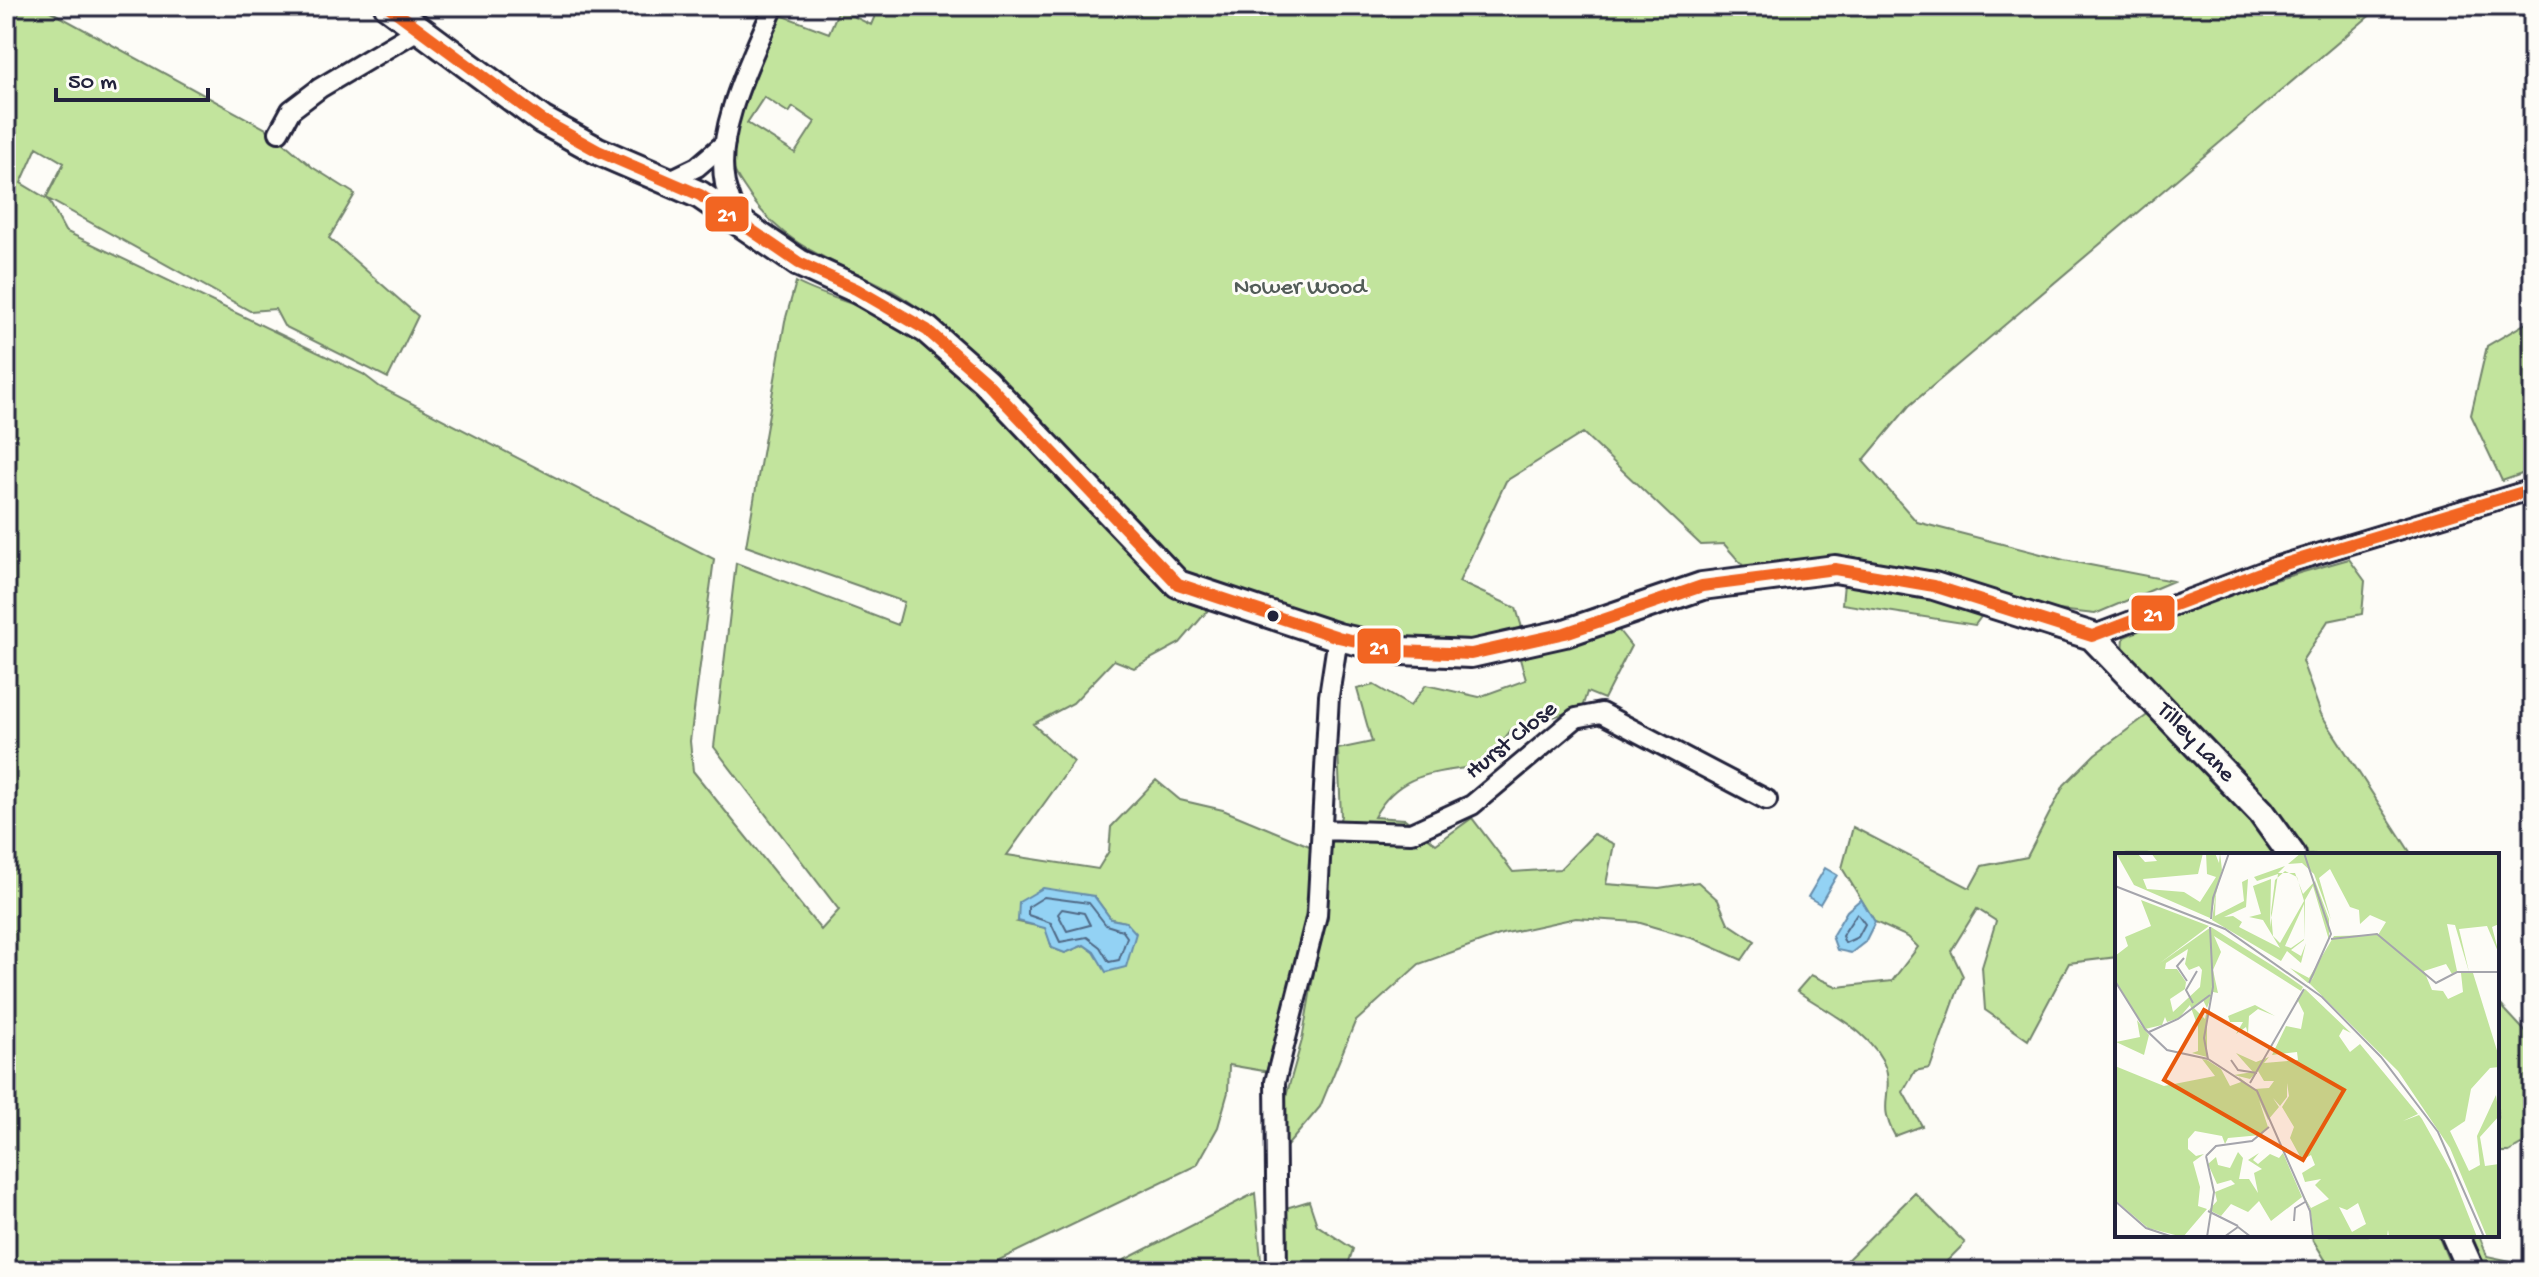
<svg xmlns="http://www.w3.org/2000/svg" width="2539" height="1277" viewBox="0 0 2539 1277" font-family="'Gochi Hand',sans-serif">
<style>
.green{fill:#c2e49d;stroke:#72836c;stroke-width:2;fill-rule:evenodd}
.water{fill:#93d2f4;stroke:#668caa;stroke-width:2}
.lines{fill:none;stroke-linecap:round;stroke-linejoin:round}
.shore{stroke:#4f6885;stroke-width:2}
.street-casing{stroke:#22223b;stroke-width:24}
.secondary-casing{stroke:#22223b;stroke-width:32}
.street{stroke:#fdfcf7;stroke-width:18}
.secondary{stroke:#fdfcf7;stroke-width:26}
.bus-1-casing{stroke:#fdfcf7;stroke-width:18}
.bus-1{stroke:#f26522;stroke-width:12}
.bus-dot{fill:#22223b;stroke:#fdfcf7;stroke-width:3}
.labels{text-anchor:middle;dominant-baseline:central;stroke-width:6;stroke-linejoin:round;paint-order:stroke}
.park-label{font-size:24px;fill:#525c58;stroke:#fdfcf7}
.street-label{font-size:24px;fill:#22223b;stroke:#fdfcf7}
.inset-road{fill:none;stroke:#a5a5ac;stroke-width:2}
.view{fill:#e8590c;fill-opacity:0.15;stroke:#e8590c;stroke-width:4}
.inset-edge{fill:none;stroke:#22223b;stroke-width:4}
.line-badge{stroke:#fdfcf7;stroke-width:3}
.badge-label{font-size:22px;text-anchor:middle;font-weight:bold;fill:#fff}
</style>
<rect width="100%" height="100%" fill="#fdfcf7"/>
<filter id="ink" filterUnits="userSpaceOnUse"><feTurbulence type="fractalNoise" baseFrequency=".0125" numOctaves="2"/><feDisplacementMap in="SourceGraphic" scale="16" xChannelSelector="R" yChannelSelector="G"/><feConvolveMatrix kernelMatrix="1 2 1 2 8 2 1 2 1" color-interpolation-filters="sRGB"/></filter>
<g filter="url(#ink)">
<path class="green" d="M 19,6 L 41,6 L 270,131 L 312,167 L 355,194 L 329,238 L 418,316 L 388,378 L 284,326 L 275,309 L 250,311 L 48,199 L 65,231 L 363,374 L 380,387 L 714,559 L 690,741 L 693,771 L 821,930 L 839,910 L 714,747 L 736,563 L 898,625 L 904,602 L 746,546 L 785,321 L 796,282 C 821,296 850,301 876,314 C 953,354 1008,425 1066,488 L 1083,471 C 1029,414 978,351 914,305 C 855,262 796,262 750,196 C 744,186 734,175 732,164 C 727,137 769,45 781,15 L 829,33 L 839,9 L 871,25 L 879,6 L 2381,6 L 1909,406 L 1863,461 L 1917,522 L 2064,560 L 2173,581 L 2095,614 L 2049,609 L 1999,592 L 1975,625 L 1842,604 L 1846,563 L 1745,568 L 1724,544 L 1701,545 L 1583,433 L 1506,481 L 1459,582 L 1516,608 L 1524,634 L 1457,644 L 1329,625 L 1226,589 L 1180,643 L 1134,668 L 1114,660 L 1073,703 L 1033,724 L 1074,762 L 1007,855 L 1098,869 L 1109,851 L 1111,827 L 1156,780 L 1180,800 L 1223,810 L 1312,847 C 1306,924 1296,1000 1270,1072 L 1229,1065 L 1228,1092 L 1218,1127 L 1197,1165 L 976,1271 L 6,1271 L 6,26 ZM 764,97 L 789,113 L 793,107 L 815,122 L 795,153 L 747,123 ZM 37,147 L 64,163 L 46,198 L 21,183 ZM 1094,896 L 1111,919 L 1126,922 L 1094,952 L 1084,945 L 1065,953 L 1052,948 L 1046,928 L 1018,922 Z
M 2533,319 L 2533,470 L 2502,481 L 2471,415 L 2487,346 Z
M 2349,559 L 2365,581 L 2362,614 L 2328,621 L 2302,661 L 2321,714 L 2412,855 L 2307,855 C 2256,780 2187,717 2123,653 L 2124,637 L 2229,593 Z
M 1616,627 L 1631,646 L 1604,699 L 1587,692 L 1582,708 L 1511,730 L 1484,765 C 1435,774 1400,770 1374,817 L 1405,819 L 1436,844 L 1472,818 L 1513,872 L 1560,869 L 1594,834 L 1614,844 L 1606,884 L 1659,888 L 1698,882 L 1718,900 L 1728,923 L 1755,941 L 1742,960 L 1695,939 L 1637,922 L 1576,918 L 1502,934 L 1419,964 L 1355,1022 L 1320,1107 L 1286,1147 L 1285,1100 L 1302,1040 L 1326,904 L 1327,858 L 1341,816 L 1338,749 L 1372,742 L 1357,689 L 1374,685 L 1410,706 L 1426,685 L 1479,697 L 1526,680 L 1520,659 Z
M 2150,713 L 2251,817 L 2279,855 L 2117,855 L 2117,957 L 2069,963 L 2028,1040 L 1985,1010 L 1982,967 L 1996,921 L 1977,909 L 1951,951 L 1963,976 L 1930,1068 L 1915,1071 L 1903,1092 L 1922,1126 L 1895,1136 C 1877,1105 1893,1094 1886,1069 C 1874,1032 1827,1012 1797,991 L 1811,975 L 1838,987 L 1892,981 L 1918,947 L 1908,937 L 1875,922 L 1842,868 L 1853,827 L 1970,888 L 1982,866 L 2027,857 L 2064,785 L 2095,754 Z
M 2497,1001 L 2533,1040 L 2533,1138 L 2509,1152 L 2497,1152 Z
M 1255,1193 L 1262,1271 L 1103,1271 Z
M 1915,1193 L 1965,1243 L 1937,1271 L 1844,1271 L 1840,1267 Z
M 1309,1201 L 1317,1225 L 1353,1249 L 1346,1271 L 1287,1271 L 1286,1208 Z
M 2310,1235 L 2438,1235 L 2453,1271 L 2381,1271 L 2380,1263 L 2332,1271 Z
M 2466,1235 L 2479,1235 L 2487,1256 L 2510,1261 L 2515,1271 L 2481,1271 Z"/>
<path class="water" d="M 1825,868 L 1837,875 L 1820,904 L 1808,897 Z
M 1043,888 L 1094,896 L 1111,919 L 1126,922 L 1136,933 L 1126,967 L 1106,972 L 1094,952 L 1084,945 L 1065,953 L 1052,948 L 1045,928 L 1018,921 L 1019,902 Z
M 1861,899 L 1875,922 L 1865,942 L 1851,953 L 1837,950 L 1832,936 L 1847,911 Z"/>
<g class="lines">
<path class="shore" d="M 1044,897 L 1089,903 L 1106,925 L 1122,930 L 1127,937 L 1119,960 L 1109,962 L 1100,947 L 1087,937 L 1060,942 L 1051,923 L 1028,915 L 1028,907 Z
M 1062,909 L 1084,913 L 1090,925 L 1067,931 L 1058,914 Z
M 1857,913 L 1865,924 L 1858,937 L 1845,943 L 1842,936 Z"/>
<defs>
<path id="street" d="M 279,132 L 291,110 L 320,88 L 418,30
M 668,181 L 697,167 L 725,143
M 737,220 C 733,208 728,196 725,184 C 714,129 753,56 774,6
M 2092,636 L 2278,566 L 2533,489
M 1322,830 L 1411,833 L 1472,805 L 1576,718 L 1601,713 L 1767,800
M 1277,1271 L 1275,1082 L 1317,915 L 1329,696 L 1338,637"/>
<path id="secondary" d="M 388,6 L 542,120 L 598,151 L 700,195 L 799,263 L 856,289 L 927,330 L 985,381 L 1178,584 L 1338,637 L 1401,651 L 1471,654 L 1565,633 L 1702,586 L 1835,569 L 1934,586 L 2092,636 L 2261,812 L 2292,855
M 2455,1235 L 2471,1271"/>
</defs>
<use href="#street" class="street-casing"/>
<use href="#secondary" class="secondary-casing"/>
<use href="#street" class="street"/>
<use href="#secondary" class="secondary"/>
<defs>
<path id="bus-1" d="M 388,6 L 542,120 L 598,151 L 700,195 L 799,263 L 856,289 L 927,330 L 985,381 L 1178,584 L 1338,637 L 1401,651 L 1471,654 L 1565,633 L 1702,586 L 1835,569 L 1934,586 L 2092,636 L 2278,566 L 2533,489"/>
</defs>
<use href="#bus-1" class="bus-1-casing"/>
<use href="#bus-1" class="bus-1"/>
</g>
</g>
<circle class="bus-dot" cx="1273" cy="616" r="7"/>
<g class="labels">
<g class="park-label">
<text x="1300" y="288">Nower Wood</text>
</g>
<g class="street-label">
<text transform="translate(1512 741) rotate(-39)">Hurst Close</text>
<text transform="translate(2195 743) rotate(46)">Tilley Lane</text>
</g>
</g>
<g transform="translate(2115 853)">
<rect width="384" height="384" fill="#fdfcf7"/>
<path d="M 1,0 L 22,0 L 30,9 L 42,8 L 36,0 L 88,0 L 83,21 L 28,26 L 32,36 L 69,39 L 85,49 L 101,24 L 92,21 L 91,0 L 100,0 L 104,10 L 105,0 L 107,17 L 95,65 L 19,32 ZM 186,0 L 384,0 L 384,71 L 377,74 L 384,101 L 372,73 L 344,76 L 354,119 L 340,72 L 332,71 L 342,118 L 337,121 L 331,111 L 309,118 L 317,137 L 328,138 L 333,146 L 348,139 L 346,120 L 358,120 L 384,204 L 384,214 L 375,215 L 356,236 L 350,268 L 335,278 L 354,318 L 365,312 L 362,283 L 381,242 L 384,263 L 365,284 L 370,313 L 384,311 L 384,384 L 372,384 L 335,295 L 283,218 L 194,130 L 200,122 L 193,130 L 175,115 L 194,125 L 219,83 L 263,82 L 271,69 L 255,62 L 245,71 L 244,57 L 235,54 L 215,16 L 204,25 L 216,67 L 199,21 L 187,10 L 173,11 ZM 170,13 L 163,20 L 180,20 L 188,41 L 200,28 L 214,66 L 214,87 L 198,33 L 190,47 L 189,87 L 176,97 L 186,103 L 191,90 L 186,110 L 172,98 L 166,108 L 97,67 L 101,39 L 100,63 L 129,48 L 127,29 L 133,26 L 131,54 L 109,64 L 118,63 L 127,69 L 124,74 L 165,95 L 148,67 L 134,64 L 146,61 L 138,33 L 156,26 L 155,74 L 163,21 L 142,28 L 139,24 ZM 170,18 L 182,24 L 189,48 L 165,90 L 158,83 L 156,60 L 160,27 ZM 189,51 L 189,86 L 176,95 L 170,93 ZM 26,47 L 94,73 L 45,110 L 96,74 L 158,113 L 188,134 L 186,138 L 99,83 L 106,99 L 98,117 L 103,140 L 98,139 L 92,155 L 88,147 L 79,155 L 90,166 L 92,157 L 92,204 L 77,200 L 83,198 L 83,174 L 75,152 L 64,165 L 52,169 L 50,164 L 47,172 L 30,176 L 0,127 L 0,103 L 13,93 L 10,84 L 36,73 ZM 73,96 L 70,111 L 74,117 L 84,113 L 87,117 L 85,134 L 58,159 L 55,146 L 70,136 L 71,129 L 62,116 L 50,116 L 51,110 ZM 190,136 L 236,180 L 228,176 L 224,183 L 235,199 L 245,191 L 303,261 L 288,268 L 304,262 L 307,266 L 336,318 L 362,384 L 274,384 L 273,377 L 272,384 L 199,384 L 195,355 L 183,333 L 196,355 L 214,346 L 200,332 L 206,326 L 190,329 L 187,320 L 200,312 L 196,302 L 187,307 L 175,285 L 179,274 L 167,254 L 174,243 L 172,230 L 172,244 L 165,253 L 158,245 L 164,254 L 153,267 L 144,247 L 153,274 L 146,282 L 113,285 L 110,291 L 107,283 L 80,278 L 73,286 L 73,296 L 81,303 L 89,301 L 78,309 L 85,334 L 83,353 L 92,356 L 68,384 L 33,375 L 0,347 L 0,213 L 49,233 L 100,223 L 87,206 L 92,207 L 106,216 L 115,233 L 126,229 L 124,224 L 139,236 L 154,235 L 159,228 L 149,228 L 143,218 L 135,226 L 119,222 L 138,219 L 121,200 L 141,209 L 154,204 L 149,210 L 183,207 L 182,199 L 157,202 L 171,173 L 186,176 L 189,160 L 182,146 ZM 243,350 L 251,371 L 237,379 L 224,354 L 232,357 ZM 140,152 L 160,163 L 143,156 L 134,163 L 133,181 L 131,174 L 121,181 L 128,169 L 115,169 L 113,163 ZM 22,167 L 34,182 L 29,202 L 1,189 L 25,184 ZM 123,299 L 128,305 L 124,326 L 134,326 L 143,340 L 139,320 L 147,316 L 133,307 L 144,300 L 138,307 L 143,311 L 155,301 L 164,305 L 168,300 L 187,344 L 156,368 L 144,348 L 133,359 L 116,351 L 106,363 L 94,357 L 102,348 L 100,339 L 120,331 L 116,327 L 102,331 L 93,311 L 101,304 L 103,312 L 115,315 Z" fill="#c2e49d" fill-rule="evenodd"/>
<path class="inset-road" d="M 189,0 L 216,81 L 194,130M 0,33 L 110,76 L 207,144 L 266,204 L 323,279 L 369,384M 96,66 L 98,45 L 114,0M 216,86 L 262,81 L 321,130 L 342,119 L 384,119M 69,105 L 62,113 L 72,128M 0,128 L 30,176 L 52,197 L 93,206 L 142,238 L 195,358 L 198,384M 78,150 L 71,137 L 82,118M 34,179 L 63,166 L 95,142M 93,206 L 89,185 L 98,134 L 95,74M 116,207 L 123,217 L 142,220M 135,230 L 189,136M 91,303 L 99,339 L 92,384M 91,303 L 101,293 L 137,288 L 154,274M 0,348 L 31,375 L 58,384M 93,358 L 123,373M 179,368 L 180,355 L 190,349M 109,384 L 123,374 L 136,384"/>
<path class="view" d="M 89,157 L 229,237 L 188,307 L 49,227 Z"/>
<rect width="384" height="384" class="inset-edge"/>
</g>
<g class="line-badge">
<rect x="704" y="195" width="46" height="38" rx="8" fill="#f26522"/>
<rect x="2130" y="594" width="46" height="38" rx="8" fill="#f26522"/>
<rect x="1356" y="627" width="46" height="38" rx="8" fill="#f26522"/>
</g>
<g class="badge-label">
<text x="727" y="221">21</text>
<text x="2153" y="621">21</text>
<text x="1379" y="654">21</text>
</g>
<rect width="2539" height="1277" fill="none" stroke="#fdfcf7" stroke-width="32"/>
<rect x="16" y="16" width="2507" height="1245" fill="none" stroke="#22223b" stroke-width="3" filter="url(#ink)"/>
<path d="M56 88v12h152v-12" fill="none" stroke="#22223b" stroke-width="4"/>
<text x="68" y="88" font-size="24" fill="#22223b" stroke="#fdfcf7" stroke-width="6" paint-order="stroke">50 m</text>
</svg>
